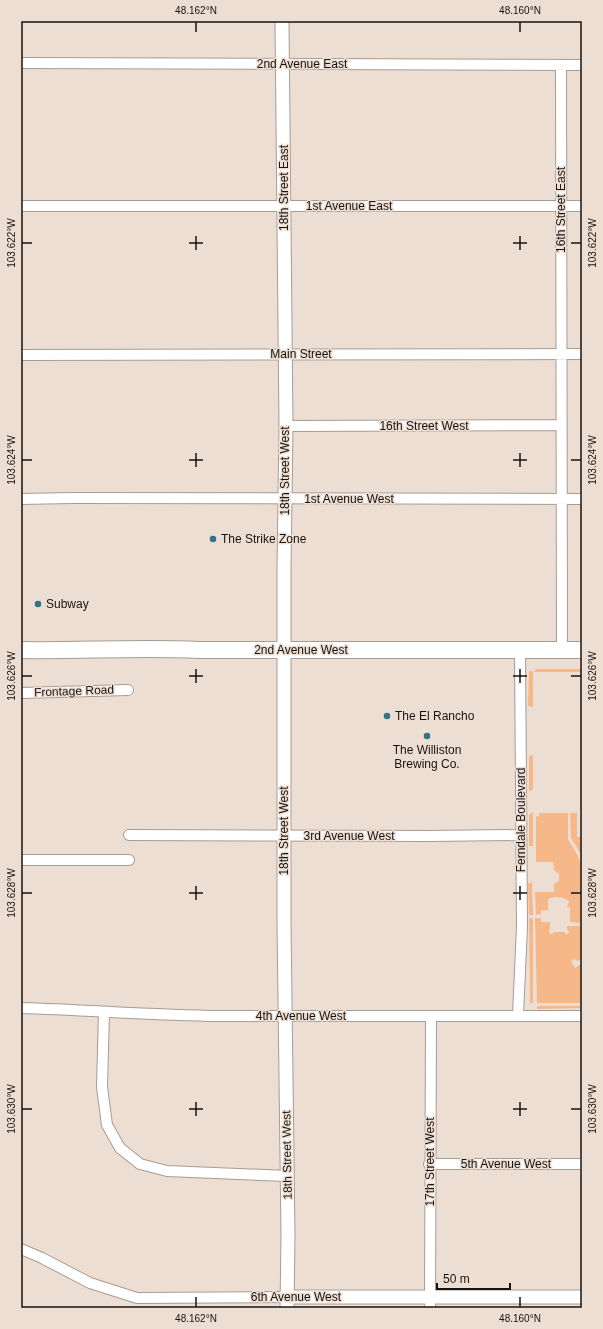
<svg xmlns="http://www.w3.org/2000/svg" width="603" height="1329" viewBox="0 0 603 1329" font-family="Helvetica,sans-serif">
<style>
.green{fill:#f6b889}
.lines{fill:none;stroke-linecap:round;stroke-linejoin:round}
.minor-casing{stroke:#a89b91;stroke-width:12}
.tertiary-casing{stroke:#a89b91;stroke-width:15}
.primary-casing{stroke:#a89b91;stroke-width:18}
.minor{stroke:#fff;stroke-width:10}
.tertiary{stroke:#fff;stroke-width:13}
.primary{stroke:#fff;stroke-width:16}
.ticks{fill:none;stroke:#18130f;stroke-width:1.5}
.poi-dot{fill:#327186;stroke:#edded4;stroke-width:1.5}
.labels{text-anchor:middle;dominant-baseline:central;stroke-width:3;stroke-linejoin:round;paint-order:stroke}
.street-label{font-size:12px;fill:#18130f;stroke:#edded4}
.poi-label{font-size:12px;fill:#18130f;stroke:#edded4;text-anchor:start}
.neatline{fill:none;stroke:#18130f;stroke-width:1.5}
.ticks-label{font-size:10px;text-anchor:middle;fill:#18130f}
</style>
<rect width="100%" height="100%" fill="#edded4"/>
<path class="green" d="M 535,669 L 582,669 L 582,672 L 535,672 Z
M 529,671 L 533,671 L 533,707 L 528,706 Z
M 533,755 L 533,789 L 529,792 L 529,756 Z
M 533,812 L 533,846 L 529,846 L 529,815 Z
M 539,813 L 568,813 L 568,839 L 578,856 L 582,867 L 582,923 L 570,922 L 570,907 L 567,907 L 569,901 C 562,896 555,896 548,899 L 548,911 L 541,910 L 541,914 L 536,915 L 535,892 L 554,892 L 554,884 L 559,881 L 559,874 L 554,870 L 553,862 L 536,862 L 536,816 L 539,817 Z
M 570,813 L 577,813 L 577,837 L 582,837 L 582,852 L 580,853 L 571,838 Z
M 532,882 L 533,915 L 529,915 L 528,884 Z
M 529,918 L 533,918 L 533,1003 L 530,1003 Z
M 535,918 L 541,918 L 541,922 L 550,922 L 550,929 L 549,930 L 550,934 L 552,934 L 554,932 L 564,932 L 566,934 L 568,934 L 569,932 L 567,929 L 567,926 L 582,926 L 582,959 L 577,961 L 575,959 L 571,961 L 575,968 L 582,963 L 582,1003 L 537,1003 Z
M 537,1006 L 582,1006 L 582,1008 L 537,1009 Z"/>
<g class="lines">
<defs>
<path id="minor" d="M 21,63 L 582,65
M 561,65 L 562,651
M 21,206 L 582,206
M 21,355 L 582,354
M 286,426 L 561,425
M 21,499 L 72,498 L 582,499
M 21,693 L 128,690
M 129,835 L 429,836 L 521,835
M 21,860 L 129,860
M 21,1008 C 87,1010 154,1015 220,1016 C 341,1017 461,1015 582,1016
M 104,1012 L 102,1087 L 107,1125 L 120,1148 L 140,1164 L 167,1171 L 287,1176
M 518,1015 L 522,927 L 520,649
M 429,1164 L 582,1164
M 21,1249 L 42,1258 L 90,1283 L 137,1298 L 287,1297
M 430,1308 L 431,1016"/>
<path id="tertiary" d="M 282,21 L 286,426 L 284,570 L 284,922 L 288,1235 L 287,1308
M 287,1297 L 582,1297"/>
<path id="primary" d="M 21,650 C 80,651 140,647 199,650 L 582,650"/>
</defs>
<use href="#minor" class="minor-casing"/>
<use href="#tertiary" class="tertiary-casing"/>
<use href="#primary" class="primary-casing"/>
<use href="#minor" class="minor"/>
<use href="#tertiary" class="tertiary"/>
<use href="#primary" class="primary"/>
</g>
<path class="ticks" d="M 196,22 L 196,32M 520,22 L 520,32M 196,236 L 196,250M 520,236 L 520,250M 22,243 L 32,243M 189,243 L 203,243M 513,243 L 527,243M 571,243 L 581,243M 196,453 L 196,467M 520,453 L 520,467M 22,460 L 32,460M 189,460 L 203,460M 513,460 L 527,460M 571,460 L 581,460M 196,669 L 196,683M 520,669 L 520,683M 22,676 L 32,676M 189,676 L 203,676M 513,676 L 527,676M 571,676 L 581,676M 196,886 L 196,900M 520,886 L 520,900M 22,893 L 32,893M 189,893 L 203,893M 513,893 L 527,893M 571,893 L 581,893M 196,1102 L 196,1116M 520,1102 L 520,1116M 22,1109 L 32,1109M 189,1109 L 203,1109M 513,1109 L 527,1109M 571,1109 L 581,1109M 196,1297 L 196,1307M 520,1297 L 520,1307"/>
<g class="poi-dot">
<circle cx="213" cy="539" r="4"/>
<circle cx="38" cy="604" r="4"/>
<circle cx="387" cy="716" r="4"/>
<circle cx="427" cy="736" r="4"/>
</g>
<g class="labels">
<g class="street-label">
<text x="302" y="64">2nd Avenue East</text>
<text transform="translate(284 188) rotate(-90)">18th Street East</text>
<text x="349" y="206">1st Avenue East</text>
<text transform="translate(561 210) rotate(-90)">16th Street East</text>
<text x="301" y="354">Main Street</text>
<text x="424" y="426">16th Street West</text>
<text transform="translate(285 471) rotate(-90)">18th Street West</text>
<text x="349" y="499">1st Avenue West</text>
<text x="301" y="650">2nd Avenue West</text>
<text transform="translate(74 691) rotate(-2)">Frontage Road</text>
<text transform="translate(521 820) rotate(-90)">Ferndale Boulevard</text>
<text transform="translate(284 831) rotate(-90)">18th Street West</text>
<text x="349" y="836">3rd Avenue West</text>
<text x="301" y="1016">4th Avenue West</text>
<text transform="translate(287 1155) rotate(-91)">18th Street West</text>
<text transform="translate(430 1162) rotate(-90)">17th Street West</text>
<text x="506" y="1164">5th Avenue West</text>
<text x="296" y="1297">6th Avenue West</text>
</g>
<g class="poi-label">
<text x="221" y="539">The Strike Zone</text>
<text x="46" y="604">Subway</text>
<text x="395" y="716">The El Rancho</text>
<text x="427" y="750" text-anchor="middle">The Williston<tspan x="427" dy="14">Brewing Co.</tspan></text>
</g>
</g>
<rect width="603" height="1329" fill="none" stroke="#edded4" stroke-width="44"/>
<path d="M437 1283v6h73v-6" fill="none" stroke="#18130f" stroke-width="2"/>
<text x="443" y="1283" font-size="12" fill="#18130f" stroke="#edded4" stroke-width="3" paint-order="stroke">50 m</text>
<rect x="22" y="22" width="559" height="1285" class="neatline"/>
<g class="ticks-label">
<text x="196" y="14">48.162°N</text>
<text x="520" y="14">48.160°N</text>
<text transform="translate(592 243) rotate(-90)" y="4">103.622°W</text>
<text transform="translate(11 243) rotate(-90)" y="4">103.622°W</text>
<text transform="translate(592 460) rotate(-90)" y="4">103.624°W</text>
<text transform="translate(11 460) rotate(-90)" y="4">103.624°W</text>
<text transform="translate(592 676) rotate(-90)" y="4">103.626°W</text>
<text transform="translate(11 676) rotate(-90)" y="4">103.626°W</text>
<text transform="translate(592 893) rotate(-90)" y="4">103.628°W</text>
<text transform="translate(11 893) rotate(-90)" y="4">103.628°W</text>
<text transform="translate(592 1109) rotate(-90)" y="4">103.630°W</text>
<text transform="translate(11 1109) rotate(-90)" y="4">103.630°W</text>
<text x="196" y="1322">48.162°N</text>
<text x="520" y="1322">48.160°N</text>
</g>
</svg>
